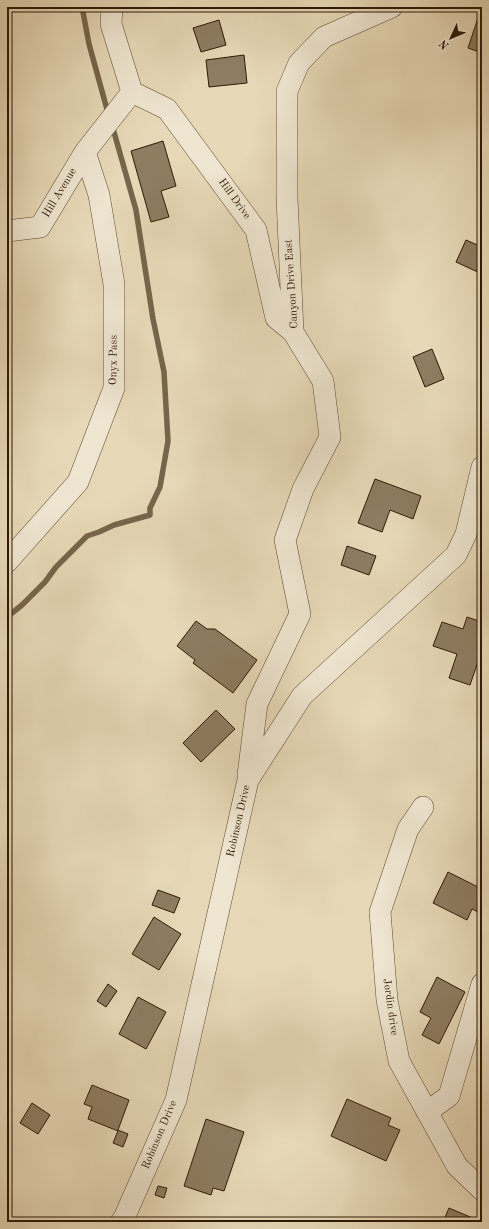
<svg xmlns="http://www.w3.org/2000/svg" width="489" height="1229" viewBox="0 0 489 1229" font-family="'Old Standard TT',serif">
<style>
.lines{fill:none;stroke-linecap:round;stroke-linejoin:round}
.stream{stroke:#77654b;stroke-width:5.5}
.building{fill:#8e7d62;stroke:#2d1904}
.minor-casing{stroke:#5c4931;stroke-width:22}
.minor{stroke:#efe6d1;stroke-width:21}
.labels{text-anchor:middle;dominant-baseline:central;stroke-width:3;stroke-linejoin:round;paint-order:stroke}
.street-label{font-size:11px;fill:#2d1904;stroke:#efe6d1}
</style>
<rect width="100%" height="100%" fill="#e7d9b8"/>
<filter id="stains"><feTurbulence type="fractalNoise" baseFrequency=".005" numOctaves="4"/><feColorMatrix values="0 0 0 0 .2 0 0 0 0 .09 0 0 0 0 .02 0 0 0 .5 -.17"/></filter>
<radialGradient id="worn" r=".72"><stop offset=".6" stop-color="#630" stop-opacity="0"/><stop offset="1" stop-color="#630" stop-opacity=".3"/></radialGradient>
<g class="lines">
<path class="stream" d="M 82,7 L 89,44 L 108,113
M 7,617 L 22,605 L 45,582 L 56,567 L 87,536 L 99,532 L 114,525 L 150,515 L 150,508 L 160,487 L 168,441 L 164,372 L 153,319 L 136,210 L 112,125"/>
</g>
<path class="building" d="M 480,12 L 482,13 L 482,53 L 468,48 Z
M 219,20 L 226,45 L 201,52 L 193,28 Z
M 244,55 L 247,83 L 209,87 L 206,60 Z
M 163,141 L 176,186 L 161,191 L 169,217 L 151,222 L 131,151 Z
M 466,240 L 482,247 L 482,274 L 456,262 Z
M 432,349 L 444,379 L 425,387 L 413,357 Z
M 375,479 L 421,496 L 413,519 L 390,510 L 382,532 L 358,523 Z
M 347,546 L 376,556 L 369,575 L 341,565 Z
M 467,617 L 482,622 L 482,650 L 470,685 L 449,678 L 457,654 L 433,646 L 442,622 L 463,629 Z
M 196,621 L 207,629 L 215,629 L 257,660 L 233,693 L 193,663 L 195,660 L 177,646 Z
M 216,710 L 235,729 L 201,762 L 183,743 Z
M 448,872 L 482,889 L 482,914 L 472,909 L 467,920 L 433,903 Z
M 158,890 L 180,898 L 174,913 L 152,905 Z
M 154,917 L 181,934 L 159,970 L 132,954 Z
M 437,977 L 465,992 L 439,1044 L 422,1035 L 431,1018 L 420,1012 Z
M 108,984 L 117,991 L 106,1007 L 97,1001 Z
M 138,997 L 166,1012 L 146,1049 L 119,1034 Z
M 92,1085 L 129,1100 L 118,1130 L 128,1134 L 123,1147 L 113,1143 L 118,1131 L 88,1119 L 92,1107 L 84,1104 Z
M 347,1099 L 391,1118 L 388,1125 L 400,1130 L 386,1161 L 331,1136 Z
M 32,1103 L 50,1115 L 38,1134 L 20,1123 Z
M 206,1119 L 244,1132 L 224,1191 L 213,1188 L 211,1195 L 184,1186 Z
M 158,1186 L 167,1188 L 164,1198 L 155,1195 Z
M 449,1208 L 482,1222 L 443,1222 Z"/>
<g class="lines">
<defs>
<path id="minor" d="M 132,92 L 167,109 L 256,230 L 276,318 L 293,332
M 7,231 L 40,227 L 85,152 L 132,92 L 111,24 L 112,7
M 7,562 L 78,482 L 114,388 L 114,284 L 99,195 L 85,152
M 248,775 L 257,704 L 300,614 L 285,540 L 303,489 L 330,437 L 323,381 L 293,332 L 287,198 L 287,91 L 299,63 L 324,37 L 392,7
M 423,807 L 408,829 L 380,912 L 387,1000 L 399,1061 L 457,1166 L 482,1190
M 427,1112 L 449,1096 L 482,984
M 121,1222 L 124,1218 L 176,1100 L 248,780 L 302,696 L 456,555 L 466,534 L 482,467"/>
</defs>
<use href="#minor" class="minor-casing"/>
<use href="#minor" class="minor"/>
</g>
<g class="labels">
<g class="street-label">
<text transform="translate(60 193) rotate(-59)">Hill Avenue</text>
<text transform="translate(234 199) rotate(54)">Hill Drive</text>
<text transform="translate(292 284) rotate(-94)">Canyon Drive East</text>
<text transform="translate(114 360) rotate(-89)">Onyx Pass</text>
<text transform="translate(239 821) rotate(-77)">Robinson Drive</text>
<text transform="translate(390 1007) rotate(82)">Jordin drive</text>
<text transform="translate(160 1135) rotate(-67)">Robinson Drive</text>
</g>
</g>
<rect width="489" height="1229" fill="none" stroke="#e7d9b8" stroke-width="24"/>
<rect x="8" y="8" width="473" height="1213" fill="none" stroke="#2d1904" stroke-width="2"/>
<rect x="12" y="12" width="465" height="1205" fill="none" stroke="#2d1904"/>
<g transform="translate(451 38) rotate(226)" stroke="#efe6d1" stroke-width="3" paint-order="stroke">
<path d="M0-3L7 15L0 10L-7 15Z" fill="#2d1904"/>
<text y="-6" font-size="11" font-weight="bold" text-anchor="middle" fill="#2d1904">N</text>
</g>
<rect width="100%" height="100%" filter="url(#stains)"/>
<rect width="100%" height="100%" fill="url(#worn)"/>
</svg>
